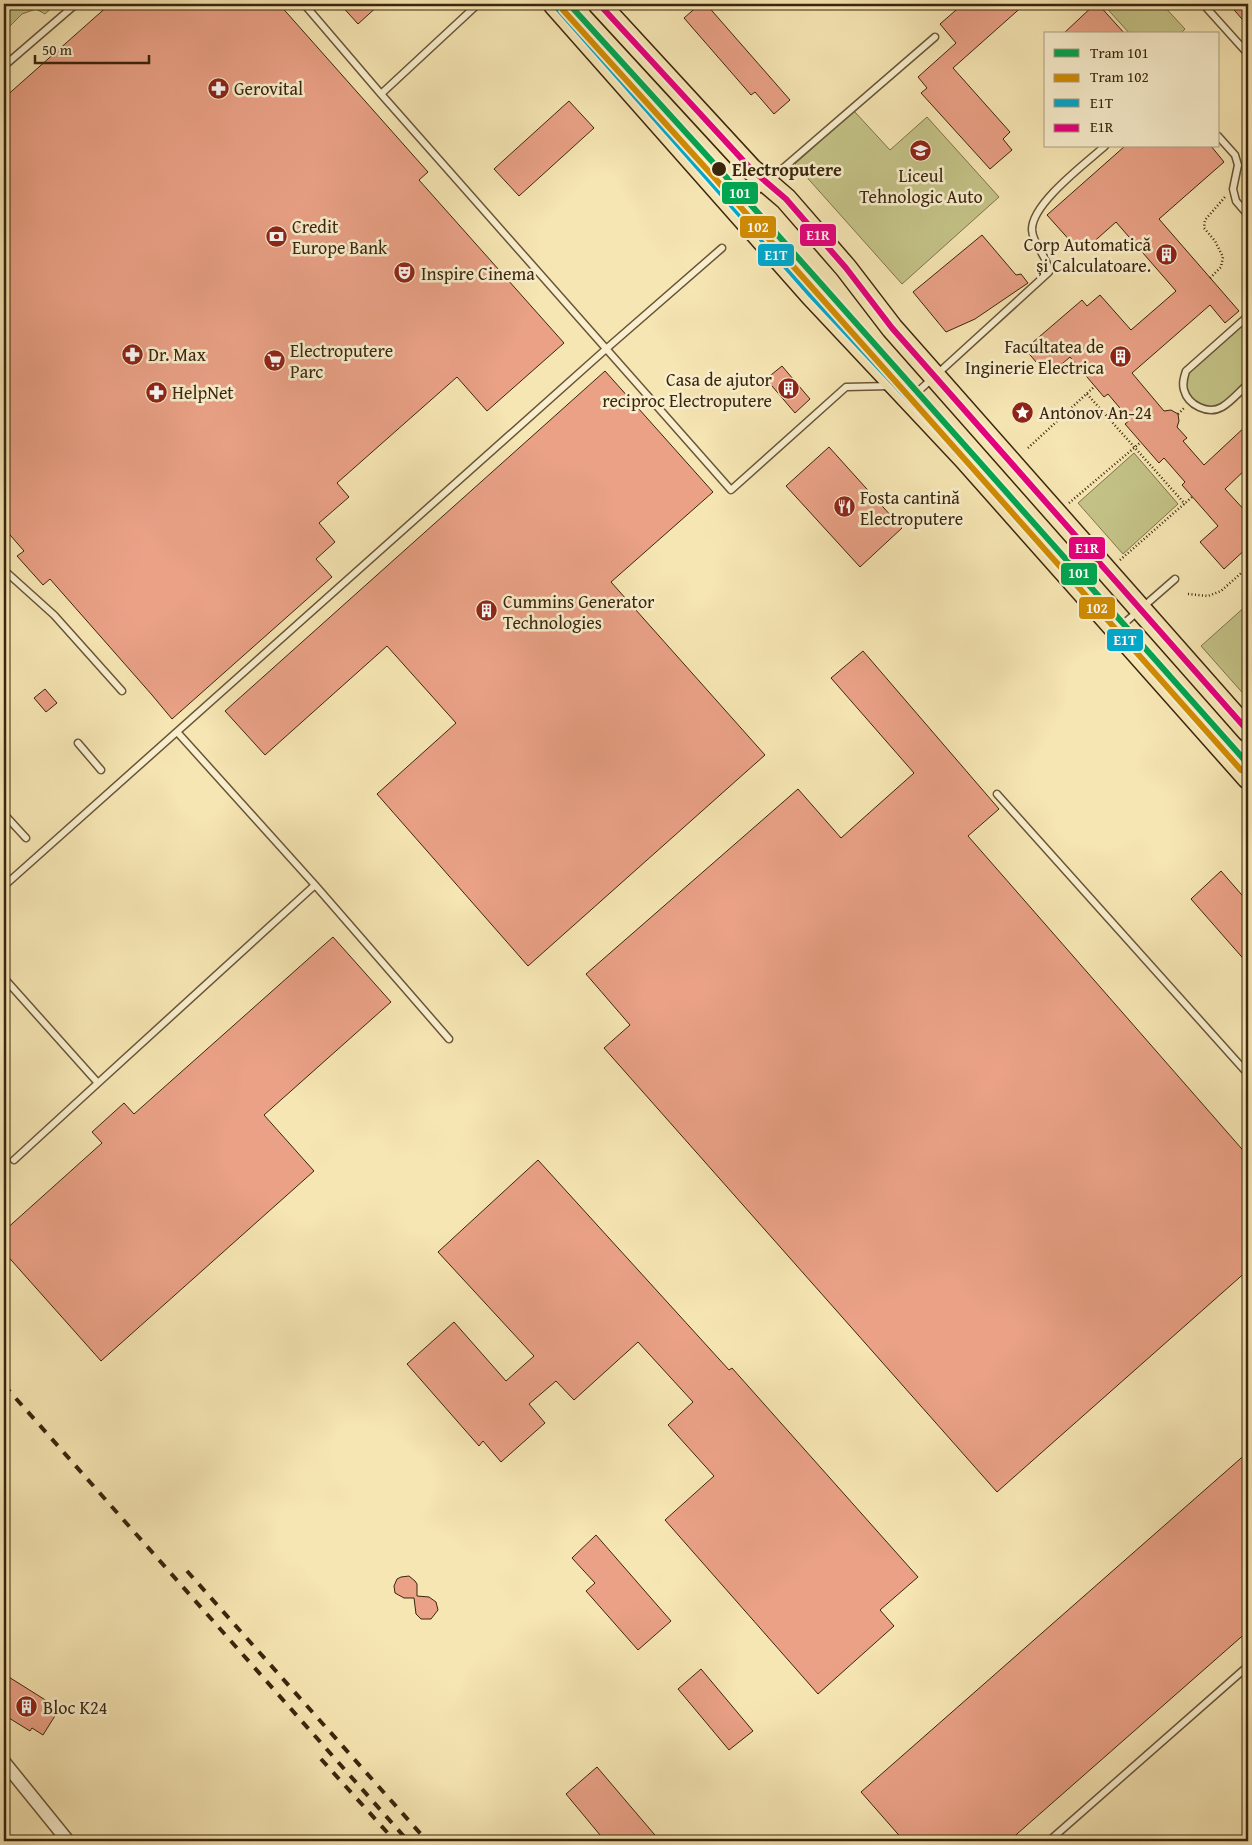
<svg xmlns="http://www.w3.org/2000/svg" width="1252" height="1845" viewBox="0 0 1252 1845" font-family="'Gentium Book Plus',serif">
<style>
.green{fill:#c4c387;stroke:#7f744a}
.building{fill:#eaa186;stroke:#3a250d}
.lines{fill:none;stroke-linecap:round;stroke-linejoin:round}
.service-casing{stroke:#695536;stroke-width:9}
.minor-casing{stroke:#695536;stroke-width:15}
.primary-casing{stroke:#3a250d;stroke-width:24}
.path{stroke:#3a250d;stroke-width:2.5;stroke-dasharray:1 2.5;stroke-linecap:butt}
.service{stroke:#f9efce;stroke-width:6}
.minor{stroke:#f9efce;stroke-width:12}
.primary{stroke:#f6e6b3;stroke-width:21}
.rail{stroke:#3a250d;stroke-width:4;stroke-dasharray:9 9;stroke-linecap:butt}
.bus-1-casing{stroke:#f9efce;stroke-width:10}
.bus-2-casing{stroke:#f9efce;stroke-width:10}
.bus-1{stroke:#00a9ce;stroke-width:6}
.bus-2{stroke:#e5007d;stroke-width:6}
.tram-1-casing{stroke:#f9efce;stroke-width:10}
.tram-2-casing{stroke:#f9efce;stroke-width:10}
.tram-1{stroke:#00a651;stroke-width:6}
.tram-2{stroke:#d18c03;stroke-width:6}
.stop-dot{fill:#3a250d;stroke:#f9efce;stroke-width:2}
.labels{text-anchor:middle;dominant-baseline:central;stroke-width:5;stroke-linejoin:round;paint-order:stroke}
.poi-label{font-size:18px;fill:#3a250d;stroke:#f9efce;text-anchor:start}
.stop-label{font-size:18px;font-weight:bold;fill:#3a250d;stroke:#f9efce;text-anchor:start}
.line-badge{stroke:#f9efce;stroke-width:2}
.badge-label{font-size:14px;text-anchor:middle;font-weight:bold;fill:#fff}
</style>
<rect width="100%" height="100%" fill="#f6e6b3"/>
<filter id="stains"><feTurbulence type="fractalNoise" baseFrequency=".004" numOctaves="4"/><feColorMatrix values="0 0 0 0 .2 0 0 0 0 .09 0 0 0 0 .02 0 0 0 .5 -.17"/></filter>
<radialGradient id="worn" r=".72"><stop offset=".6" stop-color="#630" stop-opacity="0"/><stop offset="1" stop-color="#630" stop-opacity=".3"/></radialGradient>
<path class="green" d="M 4,4 L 56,4 L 45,14 L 36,9 L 22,14 L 4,32 Z
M 1103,4 L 1162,4 L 1185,29 L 1180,34 L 1130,34 Z
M 854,111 L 890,150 L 927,117 L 999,197 L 902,284 L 795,164 Z
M 1248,316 L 1248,384 L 1222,407 L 1199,407 L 1184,391 L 1186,371 Z
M 1134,453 L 1178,504 L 1123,554 L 1078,503 Z
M 1248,604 L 1248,699 L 1201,646 Z"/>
<path class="building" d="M 110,4 L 279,4 L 428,172 L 419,180 L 564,343 L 487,411 L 457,377 L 337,483 L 349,497 L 319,523 L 335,542 L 316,559 L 332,577 L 172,719 L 152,695 L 50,579 L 43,585 L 17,556 L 24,551 L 4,528 L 4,98 Z
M 340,4 L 380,4 L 358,24 Z
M 700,4 L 706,4 L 790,100 L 774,114 L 755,92 L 751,95 L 684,18 Z
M 963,4 L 1025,4 L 953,68 L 1010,132 L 1003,139 L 1012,150 L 990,169 L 921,93 L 927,88 L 918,77 L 956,43 L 940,24 Z
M 1095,4 L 1098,4 L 1125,34 L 1063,34 Z
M 1229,4 L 1248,4 L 1248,26 Z
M 569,101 L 594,128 L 519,196 L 494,169 Z
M 1125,146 L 1211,146 L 1224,162 L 1159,219 L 1239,311 L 1225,323 L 1210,305 L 1132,373 L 1164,411 L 1171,410 L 1178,414 L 1179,421 L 1177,427 L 1187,438 L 1183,441 L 1204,465 L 1248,424 L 1248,467 L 1225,489 L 1248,514 L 1248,547 L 1224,569 L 1200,542 L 1218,526 L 1182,485 L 1185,482 L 1164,458 L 1159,463 L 1125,424 L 1130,420 L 1108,394 L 1104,397 L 1070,357 L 1048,376 L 1025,349 L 1082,300 L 1087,306 L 1100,295 L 1131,330 L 1176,291 L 1116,222 L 1081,253 L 1047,215 Z
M 982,235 L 1016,275 L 1021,274 L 1028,283 L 975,319 L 946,332 L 913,292 Z
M 782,366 L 810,399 L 795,413 L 766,379 Z
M 605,371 L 713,492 L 611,582 L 765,755 L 528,966 L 377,794 L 456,723 L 387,646 L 265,755 L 225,711 Z
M 829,447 L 902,528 L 860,567 L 786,486 Z
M 863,651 L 999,809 L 968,836 L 1248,1156 L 1248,1270 L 997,1492 L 604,1048 L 630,1025 L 586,974 L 798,789 L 841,838 L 914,773 L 831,678 Z
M 45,689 L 57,703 L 46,712 L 34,698 Z
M 1221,871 L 1248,902 L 1248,964 L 1191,899 Z
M 333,937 L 391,1002 L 264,1115 L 314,1171 L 101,1361 L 4,1252 L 4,1231 L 102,1143 L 92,1132 L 124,1103 L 134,1114 Z
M 538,1160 L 729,1370 L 732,1368 L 918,1577 L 880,1610 L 894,1626 L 818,1694 L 665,1520 L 714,1476 L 668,1425 L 693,1402 L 638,1342 L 574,1400 L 556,1381 L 529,1404 L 545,1423 L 501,1462 L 483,1441 L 479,1446 L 407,1364 L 454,1322 L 506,1381 L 534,1356 L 438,1252 Z
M 1248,1452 L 1248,1631 L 1009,1841 L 904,1841 L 861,1792 Z
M 596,1535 L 671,1621 L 638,1650 L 586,1591 L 595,1583 L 572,1558 Z
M 409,1576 L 415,1581 L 417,1584 L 417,1596 L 429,1597 L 436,1602 L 438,1610 L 431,1619 L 421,1619 L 416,1614 L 414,1598 L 404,1598 L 395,1593 L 394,1586 L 397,1579 L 401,1577 Z
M 701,1669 L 753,1731 L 729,1750 L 678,1689 Z
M 4,1674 L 47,1701 L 45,1703 L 58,1711 L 43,1735 L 32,1728 L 30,1731 L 4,1715 Z
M 597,1767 L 660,1841 L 605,1841 L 566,1794 Z"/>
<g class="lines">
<defs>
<path id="service" d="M 304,4 L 381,94 L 731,490 L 846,387 L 890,386
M 1203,4 L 1248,54
M 4,66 L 76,4
M 381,94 L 478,4
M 1218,136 L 1235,155 L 1238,165 L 1233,189 L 1236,201 L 1248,215
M 737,208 L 935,37
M 1248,316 L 1186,371 C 1184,377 1182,383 1184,390 C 1188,405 1208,415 1222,407 C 1231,402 1240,391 1248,384
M 912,397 L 1049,272 C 1048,256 1033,246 1032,230 C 1031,204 1086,163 1105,146
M 4,570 L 54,615 L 122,691
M 1120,627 L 1175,579
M 178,733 L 315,885 L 449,1039
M 78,743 L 101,770
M 997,794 L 1248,1074
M 4,814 L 26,838
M 4,886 L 606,349 L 722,248
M 4,978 L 98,1083 L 14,1160
M 98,1083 L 315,885
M 1049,1841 L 1248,1666"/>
<path id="minor" d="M 4,1762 L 68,1841"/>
<path id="primary" d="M 554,4 L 811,295 L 964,458 L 1248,778
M 599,4 L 751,169 L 786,199 L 846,268 L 892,328 L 1248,731"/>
</defs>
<use href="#service" class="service-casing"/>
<use href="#minor" class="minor-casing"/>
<use href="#primary" class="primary-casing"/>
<path class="path" d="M 1210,278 L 1221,267 L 1223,257 L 1215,241 L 1204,228 L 1205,220 L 1225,197
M 1087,394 L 1185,504
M 1178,414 L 1184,408
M 1028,448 L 1095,386
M 1069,503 L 1141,442
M 1120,560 L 1192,497
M 1188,594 L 1208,596 L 1221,591 L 1248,567"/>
<use href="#service" class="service"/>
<use href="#minor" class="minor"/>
<use href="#primary" class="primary"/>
<path class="rail" d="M 4,1385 L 408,1841
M 187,1571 L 427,1841
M 321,1759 L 395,1841"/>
<defs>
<path id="bus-1" d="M 554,4 L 811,295 L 964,458 L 1248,778"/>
<path id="bus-2" d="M 599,4 L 751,169 L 786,199 L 846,268 L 892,328 L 1248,731"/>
</defs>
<use href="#bus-1" class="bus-1-casing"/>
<use href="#bus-2" class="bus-2-casing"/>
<use href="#bus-1" class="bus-1"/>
<use href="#bus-2" class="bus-2"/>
<defs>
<path id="tram-1" d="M 569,4 L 719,169 L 1248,764"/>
<path id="tram-2" d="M 563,10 L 712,175 L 1241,770"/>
</defs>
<use href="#tram-1" class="tram-1-casing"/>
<use href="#tram-2" class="tram-2-casing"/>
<use href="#tram-1" class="tram-1"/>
<use href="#tram-2" class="tram-2"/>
</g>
<defs>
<symbol id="pharmacy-disc" viewBox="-11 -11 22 22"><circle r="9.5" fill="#8f2418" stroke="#f9efce"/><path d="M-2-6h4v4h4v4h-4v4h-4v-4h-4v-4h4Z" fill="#fff"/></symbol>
<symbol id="school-disc" viewBox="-11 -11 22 22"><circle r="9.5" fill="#8f2418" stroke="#f9efce"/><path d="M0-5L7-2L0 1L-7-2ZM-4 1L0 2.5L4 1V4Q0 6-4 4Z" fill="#fff"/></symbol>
<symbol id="bank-disc" viewBox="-11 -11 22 22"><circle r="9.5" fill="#8f2418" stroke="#f9efce"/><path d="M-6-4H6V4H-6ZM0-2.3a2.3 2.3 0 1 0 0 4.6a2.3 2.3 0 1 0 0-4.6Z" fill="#fff"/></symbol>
<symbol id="building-disc" viewBox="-11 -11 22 22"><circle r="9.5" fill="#8f2418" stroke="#f9efce"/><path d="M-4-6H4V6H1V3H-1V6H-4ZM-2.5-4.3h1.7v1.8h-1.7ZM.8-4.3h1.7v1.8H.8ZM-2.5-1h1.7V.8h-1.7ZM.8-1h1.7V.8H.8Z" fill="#fff"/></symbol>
<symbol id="theatre-disc" viewBox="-11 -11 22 22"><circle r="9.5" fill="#8f2418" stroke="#f9efce"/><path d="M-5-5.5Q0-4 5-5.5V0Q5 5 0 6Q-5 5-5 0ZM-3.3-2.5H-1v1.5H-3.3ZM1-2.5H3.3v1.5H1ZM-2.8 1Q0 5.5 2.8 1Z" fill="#fff"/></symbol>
<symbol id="supermarket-disc" viewBox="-11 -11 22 22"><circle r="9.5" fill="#8f2418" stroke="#f9efce"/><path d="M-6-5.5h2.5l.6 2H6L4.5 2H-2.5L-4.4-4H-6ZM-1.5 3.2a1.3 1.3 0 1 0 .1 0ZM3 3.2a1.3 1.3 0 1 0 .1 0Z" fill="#fff"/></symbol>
<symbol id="sight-disc" viewBox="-11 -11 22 22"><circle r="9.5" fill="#8f2418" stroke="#f9efce"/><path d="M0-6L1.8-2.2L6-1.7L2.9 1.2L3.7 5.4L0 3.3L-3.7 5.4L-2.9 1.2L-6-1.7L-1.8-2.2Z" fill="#fff"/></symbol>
<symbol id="restaurant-disc" viewBox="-11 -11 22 22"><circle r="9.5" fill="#8f2418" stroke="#f9efce"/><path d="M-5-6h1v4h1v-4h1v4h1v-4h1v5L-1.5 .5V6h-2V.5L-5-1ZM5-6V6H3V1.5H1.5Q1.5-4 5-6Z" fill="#fff"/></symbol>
</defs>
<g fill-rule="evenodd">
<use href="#pharmacy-disc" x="206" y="76" width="25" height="25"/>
<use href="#school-disc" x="908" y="138" width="25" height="25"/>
<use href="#bank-disc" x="264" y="224" width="25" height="25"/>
<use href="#building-disc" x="1154" y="242" width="25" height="25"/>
<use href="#theatre-disc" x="392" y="260" width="25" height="25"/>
<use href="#pharmacy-disc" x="120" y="342" width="25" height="25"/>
<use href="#building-disc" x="1108" y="344" width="25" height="25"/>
<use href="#supermarket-disc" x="262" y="348" width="25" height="25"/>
<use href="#building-disc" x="776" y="376" width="25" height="25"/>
<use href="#pharmacy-disc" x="144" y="380" width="25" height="25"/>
<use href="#sight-disc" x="1010" y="400" width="25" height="25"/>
<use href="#restaurant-disc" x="832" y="494" width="25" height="25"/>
<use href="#building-disc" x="474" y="598" width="25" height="25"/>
<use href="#building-disc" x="14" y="1694" width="25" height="25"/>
</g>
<circle class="stop-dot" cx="719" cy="169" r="8"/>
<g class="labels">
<g class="poi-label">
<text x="234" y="88">Gerovital</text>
<text x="921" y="175" text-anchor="middle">Liceul<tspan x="921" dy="21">Tehnologic Auto</tspan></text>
<text x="292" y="226">Credit<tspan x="292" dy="21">Europe Bank</tspan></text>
<text x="1151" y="244" text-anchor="end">Corp Automatică<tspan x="1151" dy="21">și Calculatoare.</tspan></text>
<text x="421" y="273">Inspire Cinema</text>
<text x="1104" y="346" text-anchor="end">Facultatea de<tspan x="1104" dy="21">Inginerie Electrica</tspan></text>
<text x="290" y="350">Electroputere<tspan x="290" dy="21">Parc</tspan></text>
<text x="148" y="354">Dr. Max</text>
<text x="772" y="379" text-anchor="end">Casa de ajutor<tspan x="772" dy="21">reciproc Electroputere</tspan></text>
<text x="172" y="392">HelpNet</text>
<text x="1039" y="412">Antonov An-24</text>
<text x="860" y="497">Fosta cantină<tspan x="860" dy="21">Electroputere</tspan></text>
<text x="503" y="601">Cummins Generator<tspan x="503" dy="21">Technologies</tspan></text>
<text x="43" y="1707">Bloc K24</text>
</g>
<g class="stop-label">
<text x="732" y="169">Electroputere</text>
</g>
</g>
<g class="line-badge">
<rect x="721" y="181" width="38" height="24" rx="5" fill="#00a651"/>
<rect x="739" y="215" width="38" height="24" rx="5" fill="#d18c03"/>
<rect x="799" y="223" width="38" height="24" rx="5" fill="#e5007d"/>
<rect x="757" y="243" width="38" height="24" rx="5" fill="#00a9ce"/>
<rect x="1068" y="536" width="38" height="24" rx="5" fill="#e5007d"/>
<rect x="1060" y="562" width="38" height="24" rx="5" fill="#00a651"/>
<rect x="1078" y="596" width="38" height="24" rx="5" fill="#d18c03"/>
<rect x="1106" y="628" width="38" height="24" rx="5" fill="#00a9ce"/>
</g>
<g class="badge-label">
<text x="740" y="198">101</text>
<text x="758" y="232">102</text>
<text x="818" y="240">E1R</text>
<text x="776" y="260">E1T</text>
<text x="1087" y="553">E1R</text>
<text x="1079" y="578">101</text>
<text x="1097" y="613">102</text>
<text x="1125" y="645">E1T</text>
</g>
<rect width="1252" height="1845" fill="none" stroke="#f6e6b3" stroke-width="20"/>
<rect x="5" y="5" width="1242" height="1835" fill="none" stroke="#3a250d" stroke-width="2.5"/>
<rect x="10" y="10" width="1232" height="1825" fill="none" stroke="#3a250d"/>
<rect x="1044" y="32" width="175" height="115" fill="#f9efce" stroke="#ad9e81"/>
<rect x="1054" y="49" width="25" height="8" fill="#00a651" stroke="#ad9e81"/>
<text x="1090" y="58" font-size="15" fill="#3a250d">Tram 101</text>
<rect x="1054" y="74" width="25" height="8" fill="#d18c03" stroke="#ad9e81"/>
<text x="1090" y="82" font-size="15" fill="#3a250d">Tram 102</text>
<rect x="1054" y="99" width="25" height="8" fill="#00a9ce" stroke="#ad9e81"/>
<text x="1090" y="108" font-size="15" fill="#3a250d">E1T</text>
<rect x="1054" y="124" width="25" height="8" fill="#e5007d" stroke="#ad9e81"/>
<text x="1090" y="132" font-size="15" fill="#3a250d">E1R</text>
<path d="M35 55v8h114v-8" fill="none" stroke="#3a250d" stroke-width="2.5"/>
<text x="42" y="55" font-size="15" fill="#3a250d" stroke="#f9efce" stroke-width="4" paint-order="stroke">50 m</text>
<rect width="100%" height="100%" filter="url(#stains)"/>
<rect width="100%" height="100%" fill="url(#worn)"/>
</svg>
